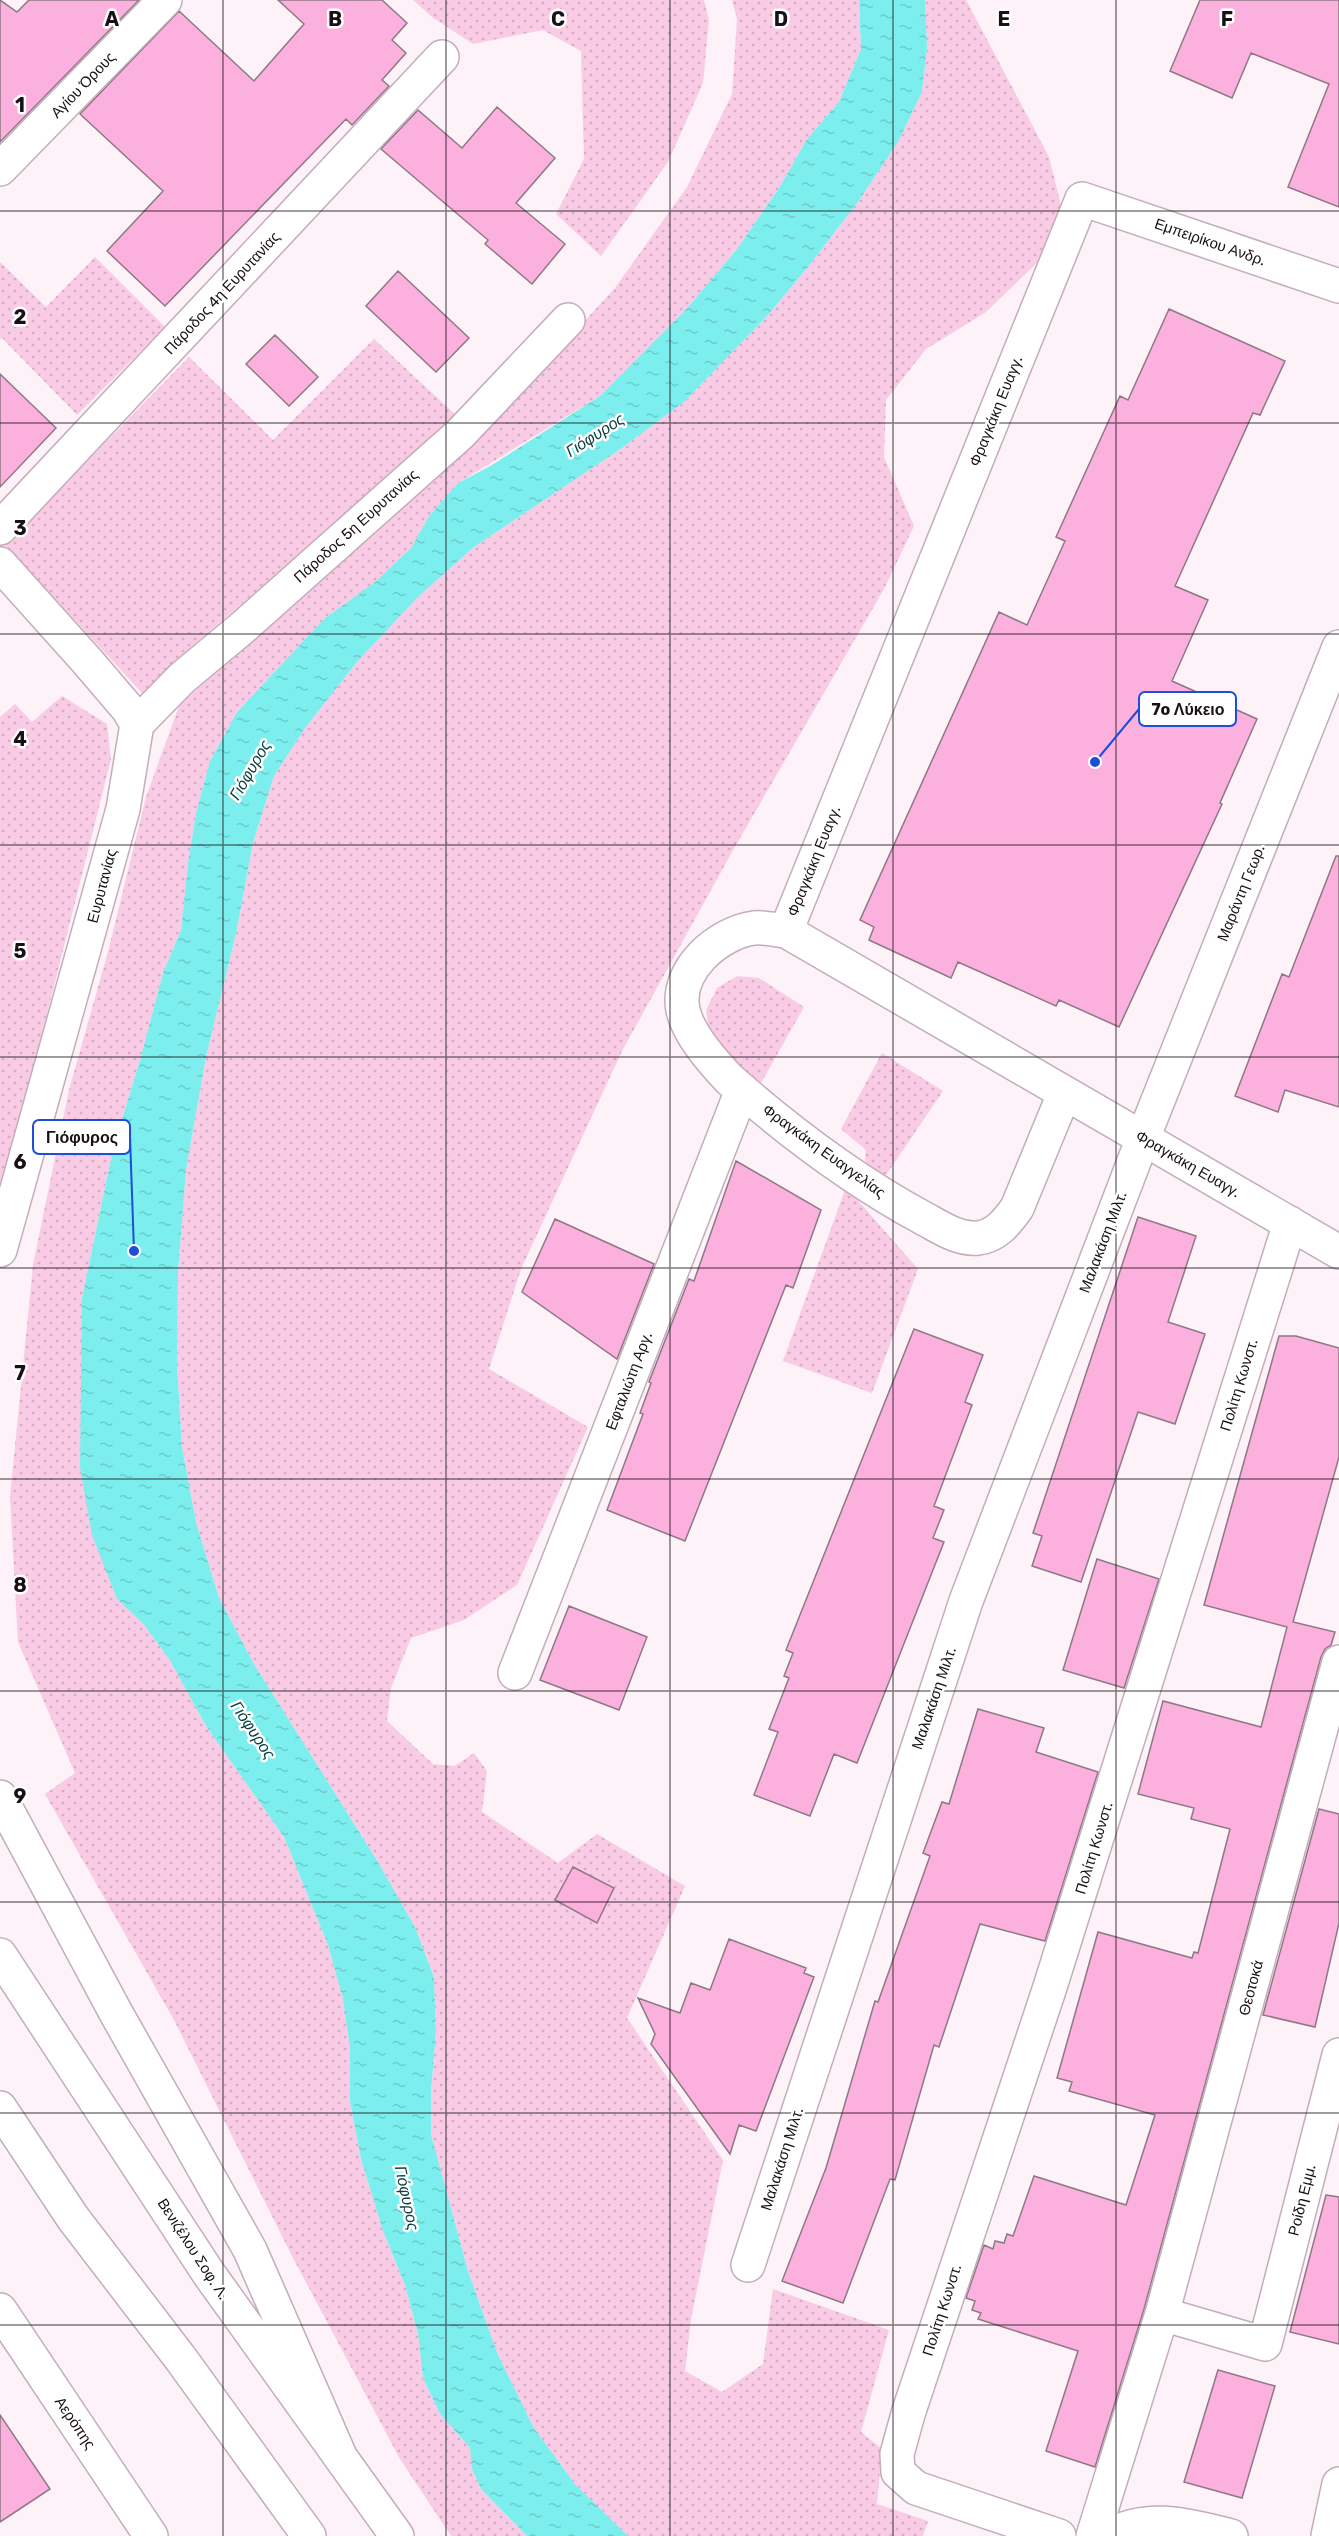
<svg xmlns="http://www.w3.org/2000/svg" width="1339" height="2536" viewBox="0 0 1339 2536" font-family="Rubik,sans-serif">
<style>
.grass{fill:url(#grass-dots)}
.water{fill:url(#water-ripples)}
.building{fill:#fcb0dd;stroke:#8e7885;stroke-width:1.5}
.lines{fill:none;stroke-linecap:round;stroke-linejoin:round}
.minor-casing{stroke:#c4adba;stroke-width:36}
.primary-casing{stroke:#c4adba;stroke-width:36}
.minor{stroke:#fff;stroke-width:33}
.primary{stroke:#fff;stroke-width:33}
.grid{fill:none;stroke:#181015;stroke-width:1.5;stroke-opacity:0.55}
.labels{text-anchor:middle;dominant-baseline:central;stroke-width:5;stroke-linejoin:round;paint-order:stroke}
.street-label{font-size:15px;fill:#181015;stroke:#fff}
.water-label{font-size:16px;font-style:italic;fill:#0b4242;stroke:#fff}
.grid-label{font-size:20px;text-anchor:middle;font-weight:bold;fill:#181015;stroke:#fff;stroke-width:5;stroke-linejoin:round;paint-order:stroke}
.leader{fill:none;stroke:#1d4ed8;stroke-width:2}
.callout-dot{fill:#1d4ed8;stroke:#fff;stroke-width:2}
.callout{fill:#fff;stroke:#1d4ed8;stroke-width:2}
.callout-label{font-size:16px;text-anchor:middle;font-weight:bold;fill:#181015}
</style>
<defs>
<pattern id="grass-dots" width="8" height="8" patternUnits="userSpaceOnUse" patternTransform="scale(1.5)"><rect width="8" height="8" fill="#f9cbe5"/><path d="M2 2h.1M6 6h.1" fill="none" stroke="#d5adc4" stroke-width="1.8" stroke-linecap="round"/></pattern>
<pattern id="water-ripples" width="26" height="14" patternUnits="userSpaceOnUse" patternTransform="scale(1.5)"><rect width="26" height="14" fill="#7deeee"/><path d="M2 4q2-2 4 0t4 0M15 11q2-2 4 0t4 0" fill="none" stroke="#6bcbcb"/></pattern>
</defs>
<rect width="100%" height="100%" fill="#fcf2f7"/>
<path class="grass" d="M 413,0 L 704,0 L 709,20 L 703,83 L 668,162 L 601,256 L 556,214 L 584,159 L 581,51 L 543,30 L 473,44 L 432,17 Z
M 732,0 L 859,0 L 861,49 L 839,102 L 807,139 L 779,188 L 737,249 L 689,306 L 600,396 L 458,483 L 429,516 L 411,548 L 375,582 L 325,618 L 237,712 L 210,761 L 196,813 L 188,863 L 181,930 L 163,973 L 140,1060 L 113,1149 L 82,1298 L 117,1599 L 145,1626 L 169,1659 L 206,1726 L 284,1837 L 328,1945 L 343,1999 L 350,2049 L 350,2102 L 361,2159 L 383,2231 L 405,2285 L 418,2334 L 423,2378 L 440,2414 L 470,2448 L 472,2469 L 481,2489 L 527,2536 L 451,2536 L 400,2459 L 293,2258 L 174,2020 L 45,1794 L 75,1773 L 18,1642 L 10,1497 L 33,1265 L 69,1090 L 109,948 L 146,797 L 179,706 L 266,623 L 504,409 L 615,288 L 687,187 L 732,94 L 737,19 Z
M 925,0 L 966,0 L 1049,157 L 1063,213 L 1040,260 L 986,312 L 926,349 L 886,400 L 884,457 L 914,526 L 884,589 L 732,852 L 622,1051 L 521,1269 L 489,1369 L 588,1427 L 517,1585 L 464,1620 L 411,1638 L 391,1688 L 387,1721 L 433,1764 L 455,1766 L 474,1753 L 487,1771 L 482,1812 L 558,1863 L 597,1834 L 685,1886 L 627,2018 L 723,2160 L 691,2319 L 685,2371 L 722,2392 L 763,2364 L 773,2289 L 889,2330 L 861,2432 L 882,2449 L 877,2504 L 928,2521 L 923,2536 L 628,2536 L 575,2484 L 534,2428 L 498,2355 L 468,2271 L 431,2134 L 431,2092 L 436,2032 L 434,1976 L 415,1927 L 378,1862 L 254,1664 L 219,1598 L 196,1522 L 182,1447 L 177,1365 L 178,1273 L 186,1170 L 206,1057 L 236,934 L 253,843 L 274,776 L 305,728 L 357,662 L 419,596 L 474,547 L 622,448 L 684,402 L 768,315 L 808,267 L 858,202 L 898,142 L 922,92 L 927,48 Z
M 95,257 L 165,327 L 77,415 L 2,338 L 0,339 L 0,262 L 46,307 Z
M 374,339 L 459,418 L 176,660 L 143,694 L 5,545 L 189,357 L 273,440 Z
M 62,696 L 107,724 L 111,759 L 0,1201 L 0,717 L 15,704 L 32,722 Z
M 737,976 L 759,978 L 804,1007 L 761,1083 L 753,1090 L 709,1033 L 706,1010 L 717,988 Z
M 882,1053 L 943,1091 L 884,1178 L 865,1164 L 866,1150 L 841,1129 Z
M 846,1187 L 918,1269 L 872,1393 L 783,1361 Z"/>
<path class="water" d="M 859,0 L 925,0 L 927,48 L 922,92 L 898,142 L 858,202 L 808,267 L 768,315 L 684,402 L 622,448 L 474,547 L 419,596 L 357,662 L 305,728 L 274,776 L 253,843 L 236,934 L 206,1057 L 186,1170 L 178,1273 L 177,1365 L 182,1447 L 196,1522 L 219,1598 L 254,1664 L 378,1862 L 415,1927 L 434,1977 L 436,2032 L 431,2092 L 431,2134 L 468,2271 L 498,2355 L 534,2428 L 575,2484 L 628,2536 L 527,2536 L 481,2489 L 472,2469 L 470,2448 L 440,2414 L 423,2378 L 418,2334 L 405,2285 L 383,2231 L 361,2159 L 350,2102 L 350,2049 L 343,1999 L 328,1945 L 284,1837 L 206,1726 L 169,1659 L 145,1626 L 117,1599 L 92,1535 L 80,1467 L 82,1298 L 113,1149 L 140,1060 L 163,973 L 181,930 L 188,863 L 196,813 L 210,761 L 237,712 L 325,618 L 375,582 L 411,548 L 429,516 L 458,483 L 492,465 L 600,396 L 689,306 L 737,249 L 779,188 L 807,139 L 839,102 L 861,49 Z"/>
<path class="building" d="M 0,0 L 17,12 L 29,0 L 139,0 L 0,142 Z
M 278,0 L 382,0 L 407,23 L 392,40 L 406,53 L 382,80 L 389,86 L 352,125 L 346,119 L 165,306 L 107,251 L 163,191 L 80,114 L 179,11 L 254,81 L 304,24 Z
M 1200,0 L 1339,0 L 1339,207 L 1288,187 L 1329,84 L 1251,53 L 1232,98 L 1170,71 Z
M 497,107 L 555,158 L 516,203 L 565,244 L 532,284 L 485,244 L 488,240 L 381,149 L 418,110 L 462,148 Z
M 398,271 L 469,338 L 436,372 L 366,306 Z
M 1169,309 L 1285,361 L 1260,415 L 1253,413 L 1175,586 L 1208,600 L 1172,681 L 1257,719 L 1220,803 L 1222,804 L 1119,1027 L 1059,1000 L 1056,1006 L 958,962 L 951,978 L 869,940 L 874,927 L 860,920 L 999,612 L 1027,625 L 1065,541 L 1056,537 L 1120,396 L 1128,400 Z
M 275,335 L 318,377 L 289,406 L 246,364 Z
M 0,374 L 56,428 L 0,487 Z
M 1336,856 L 1339,856 L 1339,1107 L 1285,1090 L 1278,1112 L 1235,1096 L 1282,974 L 1289,977 Z
M 736,1161 L 821,1210 L 793,1288 L 786,1285 L 685,1541 L 607,1510 L 643,1414 L 640,1413 L 651,1383 L 649,1382 L 689,1279 L 694,1281 Z
M 1138,1217 L 1196,1236 L 1168,1322 L 1205,1334 L 1175,1424 L 1138,1412 L 1081,1582 L 1032,1566 L 1042,1536 L 1033,1533 Z
M 555,1219 L 654,1264 L 617,1359 L 522,1292 Z
M 914,1329 L 983,1355 L 965,1402 L 972,1405 L 934,1506 L 944,1510 L 933,1538 L 944,1542 L 857,1763 L 834,1754 L 810,1816 L 754,1795 L 778,1732 L 769,1729 L 789,1678 L 784,1676 L 793,1653 L 786,1650 Z
M 1279,1336 L 1296,1336 L 1339,1348 L 1339,1457 L 1293,1622 L 1335,1632 L 1331,1645 L 1325,1649 L 1321,1657 L 1144,2309 L 1095,2467 L 1046,2451 L 1078,2351 L 978,2319 L 981,2313 L 972,2310 L 975,2301 L 966,2298 L 984,2245 L 993,2249 L 995,2241 L 1004,2243 L 1007,2234 L 1013,2236 L 1034,2176 L 1126,2205 L 1155,2115 L 1069,2091 L 1072,2082 L 1057,2078 L 1098,1932 L 1192,1958 L 1194,1952 L 1198,1953 L 1230,1829 L 1191,1819 L 1194,1808 L 1138,1794 L 1163,1701 L 1261,1727 L 1287,1627 L 1204,1605 Z
M 1097,1559 L 1159,1579 L 1124,1688 L 1063,1670 Z
M 569,1606 L 647,1637 L 619,1710 L 540,1680 Z
M 978,1709 L 1044,1728 L 1036,1752 L 1098,1772 L 1045,1941 L 980,1924 L 939,2047 L 934,2045 L 895,2180 L 890,2179 L 843,2303 L 782,2281 L 826,2168 L 875,2001 L 878,2002 L 930,1856 L 923,1853 L 942,1802 L 949,1804 Z
M 1319,1809 L 1339,1814 L 1339,1923 L 1315,2027 L 1263,2015 Z
M 573,1867 L 614,1888 L 597,1923 L 555,1900 Z
M 729,1939 L 806,1968 L 804,1973 L 814,1977 L 756,2131 L 739,2125 L 730,2154 L 651,2044 L 655,2034 L 638,1998 L 680,2013 L 691,1983 L 710,1990 Z
M 1326,2195 L 1339,2197 L 1339,2344 L 1290,2332 Z
M 1218,2370 L 1275,2386 L 1242,2498 L 1184,2482 Z
M 0,2415 L 50,2489 L 0,2522 Z"/>
<g class="lines">
<defs>
<path id="minor" d="M 0,169 L 165,0
M 1339,286 L 1082,199 L 786,931 L 1339,1252
M 0,528 L 442,57
M 0,564 L 87,661 L 128,709 L 137,724 L 123,809 L 0,1250
M 137,724 L 182,678 L 242,628 L 460,434 L 568,320
M 786,931 C 776,930 764,927 754,928 C 718,933 675,970 683,1010 C 688,1034 713,1062 729,1079 C 787,1130 855,1181 923,1218 C 940,1227 958,1240 978,1238 C 996,1236 1007,1222 1017,1208 L 1064,1094
M 515,1673 L 742,1090
M 748,2265 L 966,1601 L 1143,1138 L 1339,647
M 0,2310 L 151,2536
M 1162,2314 L 1265,2344 L 1339,2055
M 1059,2536 L 916,2488 L 898,2472 L 897,2454 L 908,2414 L 1050,1987 L 1290,1223
M 1093,2536 L 1162,2314 L 1339,1662
M 1109,2536 C 1148,2513 1190,2526 1231,2536
M 1328,2536 L 1339,2484"/>
<path id="primary" d="M 0,1797 L 116,2013 L 250,2250 L 340,2456
M 0,1955 L 209,2274 L 397,2536
M 0,2108 L 73,2218 L 181,2359 L 309,2536"/>
</defs>
<use href="#minor" class="minor-casing"/>
<use href="#primary" class="primary-casing"/>
<use href="#minor" class="minor"/>
<use href="#primary" class="primary"/>
</g>
<path class="grid" d="M 223,0 L 223,2536M 446,0 L 446,2536M 670,0 L 670,2536M 893,0 L 893,2536M 1116,0 L 1116,2536M 0,211 L 1339,211M 0,423 L 1339,423M 0,634 L 1339,634M 0,845 L 1339,845M 0,1057 L 1339,1057M 0,1268 L 1339,1268M 0,1479 L 1339,1479M 0,1691 L 1339,1691M 0,1902 L 1339,1902M 0,2113 L 1339,2113M 0,2325 L 1339,2325"/>
<g class="labels">
<g class="street-label">
<text transform="translate(83 85) rotate(-46)">Αγίου Όρους</text>
<text transform="translate(1210 242) rotate(19)">Εμπειρίκου Ανδρ.</text>
<text transform="translate(222 293) rotate(-47)">Πάροδος 4η Ευρυτανίας</text>
<text transform="translate(996 411) rotate(-68)">Φραγκάκη Ευαγγ.</text>
<text transform="translate(356 526) rotate(-42)">Πάροδος 5η Ευρυτανίας</text>
<text transform="translate(814 861) rotate(-68)">Φραγκάκη Ευαγγ.</text>
<text transform="translate(102 886) rotate(-75)">Ευρυτανίας</text>
<text transform="translate(1241 893) rotate(-68)">Μαράντη Γεωρ.</text>
<text transform="translate(824 1151) rotate(36)">Φραγκάκη Ευαγγελίας</text>
<text transform="translate(1188 1164) rotate(30)">Φραγκάκη Ευαγγ.</text>
<text transform="translate(1103 1242) rotate(-69)">Μαλακάση Μιλτ.</text>
<text transform="translate(629 1381) rotate(-69)">Εφταλιώτη Αργ.</text>
<text transform="translate(1239 1385) rotate(-73)">Πολίτη Κωνστ.</text>
<text transform="translate(934 1698) rotate(-71)">Μαλακάση Μιλτ.</text>
<text transform="translate(1094 1848) rotate(-73)">Πολίτη Κωνστ.</text>
<text transform="translate(1251 1988) rotate(-75)">Θεοτοκά</text>
<text transform="translate(782 2159) rotate(-72)">Μαλακάση Μιλτ.</text>
<text transform="translate(1302 2200) rotate(-76)">Ροίδη Εμμ.</text>
<text transform="translate(193 2249) rotate(57)">Βενιζέλου Σοφ. Λ.</text>
<text transform="translate(942 2310) rotate(-72)">Πολίτη Κωνστ.</text>
<text transform="translate(75 2423) rotate(56)">Αερόπης</text>
</g>
<g class="water-label">
<text transform="translate(595 435) rotate(-33)">Γιόφυρος</text>
<text transform="translate(250 770) rotate(-60)">Γιόφυρος</text>
<text transform="translate(253 1730) rotate(56)">Γιόφυρος</text>
<text transform="translate(407 2198) rotate(78)">Γιόφυρος</text>
</g>
</g>
<g class="grid-label">
<text x="112" y="26">A</text>
<text x="335" y="26">B</text>
<text x="558" y="26">C</text>
<text x="781" y="26">D</text>
<text x="1004" y="26">E</text>
<text x="1227" y="26">F</text>
<text x="20" y="112">1</text>
<text x="20" y="324">2</text>
<text x="20" y="535">3</text>
<text x="20" y="746">4</text>
<text x="20" y="958">5</text>
<text x="20" y="1169">6</text>
<text x="20" y="1380">7</text>
<text x="20" y="1592">8</text>
<text x="20" y="1803">9</text>
</g>
<path class="leader" d="M1095 762L1139 709M134 1251L130 1137"/>
<g class="callout-dot">
<circle cx="1095" cy="762" r="6"/>
<circle cx="134" cy="1251" r="6"/>
</g>
<g class="callout">
<rect x="1139" y="692" width="97" height="34" rx="6"/>
<rect x="33" y="1120" width="97" height="34" rx="6"/>
</g>
<g class="callout-label">
<text x="1188" y="715">7o Λύκειο</text>
<text x="82" y="1143">Γιόφυρος</text>
</g>
</svg>
